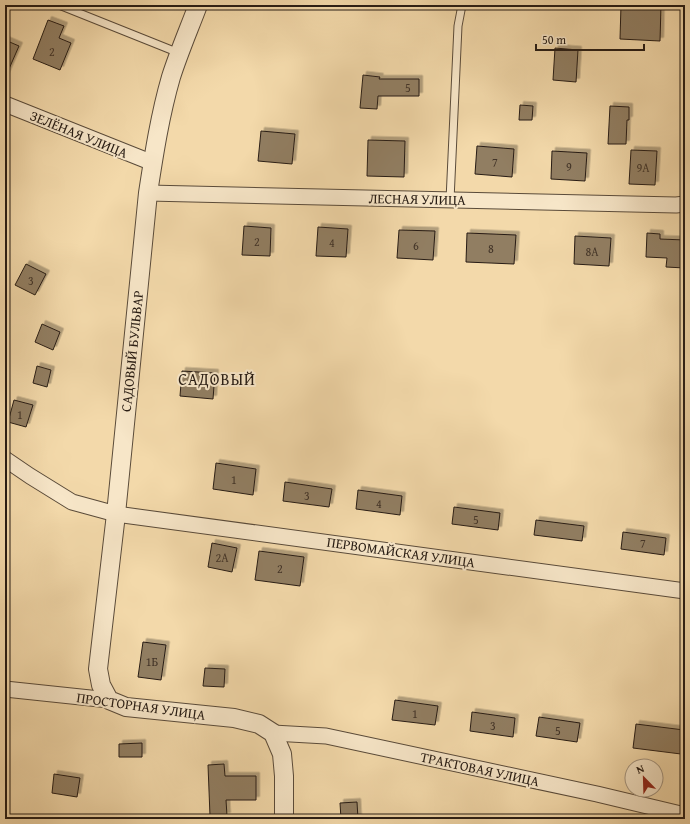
<svg xmlns="http://www.w3.org/2000/svg" width="690" height="824" viewBox="0 0 690 824" font-family="'Gentium Book Plus',serif">
<style>
.building{fill:#917e62;stroke:#271c14;filter:url(#shadow)}
.lines{fill:none;stroke-linecap:round;stroke-linejoin:round}
.service-casing{stroke:#5a4b3a;stroke-width:9}
.minor-casing{stroke:#5a4b3a;stroke-width:17}
.tertiary-casing{stroke:#5a4b3a;stroke-width:20}
.service{stroke:#f7e6c8;stroke-width:7}
.minor{stroke:#f7e6c8;stroke-width:15}
.tertiary{stroke:#f7e6c8;stroke-width:18}
.labels{text-anchor:middle;dominant-baseline:central;stroke-width:4;stroke-linejoin:round;paint-order:stroke}
.number-label{font-size:12px;fill:#423428}
.street-label{font-size:14px;fill:#271c14;stroke:#f7e6c8}
.quarter-label{font-size:16px;letter-spacing:1px;fill:#271c14;stroke:#f7e6c8}
</style>
<defs>
<filter id="shadow"><feDropShadow dx="3.5" dy="-3.5" stdDeviation="0" flood-color="#0004"/></filter>
</defs>
<rect width="100%" height="100%" fill="#f3d9aa"/>
<filter id="stains"><feTurbulence type="fractalNoise" baseFrequency=".005" numOctaves="4"/><feColorMatrix values="0 0 0 0 .2 0 0 0 0 .09 0 0 0 0 .02 0 0 0 .5 -.17"/></filter>
<radialGradient id="worn" r=".72"><stop offset=".6" stop-color="#630" stop-opacity="0"/><stop offset="1" stop-color="#630" stop-opacity=".3"/></radialGradient>
<path class="building" d="M 621,5 L 661,5 L 660,41 L 620,39 Z
M 48,20 L 64,26 L 59,38 L 71,43 L 60,70 L 33,59 Z
M 5,40 L 19,46 L 5,78 Z
M 555,48 L 578,50 L 576,82 L 553,80 Z
M 363,75 L 380,77 L 379,79 L 419,79 L 419,96 L 378,96 L 377,109 L 360,108 Z
M 520,105 L 533,106 L 532,120 L 519,120 Z
M 610,106 L 629,107 L 629,120 L 627,120 L 626,144 L 608,144 Z
M 261,131 L 295,134 L 292,164 L 258,161 Z
M 368,140 L 405,141 L 404,177 L 367,176 Z
M 477,146 L 514,149 L 512,177 L 475,174 Z
M 631,150 L 657,151 L 655,185 L 629,184 Z
M 552,151 L 587,153 L 585,181 L 551,179 Z
M 244,226 L 271,228 L 270,256 L 242,255 Z
M 318,227 L 348,229 L 346,257 L 316,256 Z
M 399,230 L 435,231 L 433,260 L 397,258 Z
M 467,233 L 516,235 L 514,264 L 466,262 Z
M 647,233 L 660,234 L 660,239 L 685,240 L 685,268 L 666,267 L 667,258 L 646,257 Z
M 575,236 L 611,238 L 609,266 L 574,264 Z
M 26,264 L 46,274 L 35,295 L 15,285 Z
M 42,324 L 60,332 L 53,350 L 35,342 Z
M 37,366 L 51,370 L 47,387 L 33,383 Z
M 182,371 L 215,373 L 213,399 L 180,396 Z
M 14,400 L 33,405 L 26,427 L 8,422 Z
M 216,463 L 256,469 L 253,495 L 213,489 Z
M 285,482 L 332,489 L 329,507 L 283,501 Z
M 358,490 L 402,496 L 400,515 L 356,509 Z
M 454,507 L 500,513 L 498,530 L 452,524 Z
M 536,520 L 584,526 L 582,541 L 534,535 Z
M 623,532 L 666,538 L 664,555 L 621,549 Z
M 212,543 L 237,548 L 232,572 L 208,567 Z
M 259,551 L 304,557 L 300,586 L 255,580 Z
M 143,642 L 166,645 L 161,680 L 138,677 Z
M 205,668 L 225,669 L 224,687 L 203,686 Z
M 395,700 L 438,706 L 435,725 L 392,720 Z
M 472,712 L 515,718 L 513,737 L 470,731 Z
M 539,717 L 580,723 L 577,742 L 536,736 Z
M 636,724 L 684,730 L 681,754 L 633,748 Z
M 142,743 L 142,757 L 119,757 L 119,744 Z
M 224,764 L 225,776 L 256,776 L 256,800 L 226,800 L 227,816 L 210,816 L 208,765 Z
M 54,774 L 80,778 L 77,797 L 52,793 Z
M 357,802 L 358,819 L 341,819 L 340,803 Z"/>
<g class="lines">
<defs>
<path id="service" d="M 59,5 L 179,53
M 450,200 L 458,26 L 462,5"/>
<path id="minor" d="M 5,104 L 153,163
M 148,193 L 676,205 L 685,204
M 5,459 L 30,476 L 72,502 L 116,514 L 685,591
M 5,689 L 109,700
M 273,733 L 326,736 L 597,794 L 685,815"/>
<path id="tertiary" d="M 198,5 C 189,29 179,52 171,77 C 160,115 154,154 148,193 L 116,514 L 98,669 L 101,685 L 109,700 L 126,707 L 234,718 L 259,724 L 273,733 L 282,754 L 284,776 L 284,819"/>
</defs>
<use href="#service" class="service-casing"/>
<use href="#minor" class="minor-casing"/>
<use href="#tertiary" class="tertiary-casing"/>
<use href="#service" class="service"/>
<use href="#minor" class="minor"/>
<use href="#tertiary" class="tertiary"/>
</g>
<g class="labels">
<g class="number-label">
<text x="52" y="51">2</text>
<text x="408" y="87">5</text>
<text x="495" y="162">7</text>
<text x="569" y="166">9</text>
<text x="643" y="167">9А</text>
<text x="257" y="241">2</text>
<text x="332" y="242">4</text>
<text x="416" y="245">6</text>
<text x="491" y="248">8</text>
<text x="592" y="251">8А</text>
<text x="31" y="280">3</text>
<text x="20" y="414">1</text>
<text x="234" y="479">1</text>
<text x="307" y="495">3</text>
<text x="379" y="503">4</text>
<text x="476" y="519">5</text>
<text x="643" y="543">7</text>
<text x="222" y="557">2А</text>
<text x="280" y="568">2</text>
<text x="152" y="661">1Б</text>
<text x="415" y="713">1</text>
<text x="493" y="725">3</text>
<text x="558" y="730">5</text>
</g>
<g class="street-label">
<text transform="translate(79 134) rotate(22)">ЗЕЛЁНАЯ УЛИЦА</text>
<text transform="translate(417 199) rotate(1)">ЛЕСНАЯ УЛИЦА</text>
<text transform="translate(132 351) rotate(-84)">САДОВЫЙ БУЛЬВАР</text>
<text transform="translate(401 552) rotate(8)">ПЕРВОМАЙСКАЯ УЛИЦА</text>
<text transform="translate(141 706) rotate(8)">ПРОСТОРНАЯ УЛИЦА</text>
<text transform="translate(480 769) rotate(12)">ТРАКТОВАЯ УЛИЦА</text>
</g>
<g class="quarter-label">
<text x="217" y="379">САДОВЫЙ</text>
</g>
</g>
<rect width="690" height="824" fill="none" stroke="#f3d9aa" stroke-width="20"/>
<rect x="6" y="6" width="678" height="812" fill="none" stroke="#271c14" stroke-width="2"/>
<rect x="10" y="10" width="670" height="804" fill="none" stroke="#271c14"/>
<g transform="translate(644 778) rotate(337)"><circle r="19" fill="#f7e6c8" stroke="#a49580"/>
<path d="M0-3L7 15L0 10L-7 15Z" fill="#8f2418"/>
<text y="-6" font-size="11" font-weight="bold" text-anchor="middle" fill="#271c14">N</text>
</g>
<path d="M536 44v6h108v-6" fill="none" stroke="#271c14" stroke-width="2"/>
<text x="542" y="44" font-size="12" fill="#271c14" stroke="#f7e6c8" stroke-width="3" paint-order="stroke">50 m</text>
<rect width="100%" height="100%" filter="url(#stains)"/>
<rect width="100%" height="100%" fill="url(#worn)"/>
</svg>
